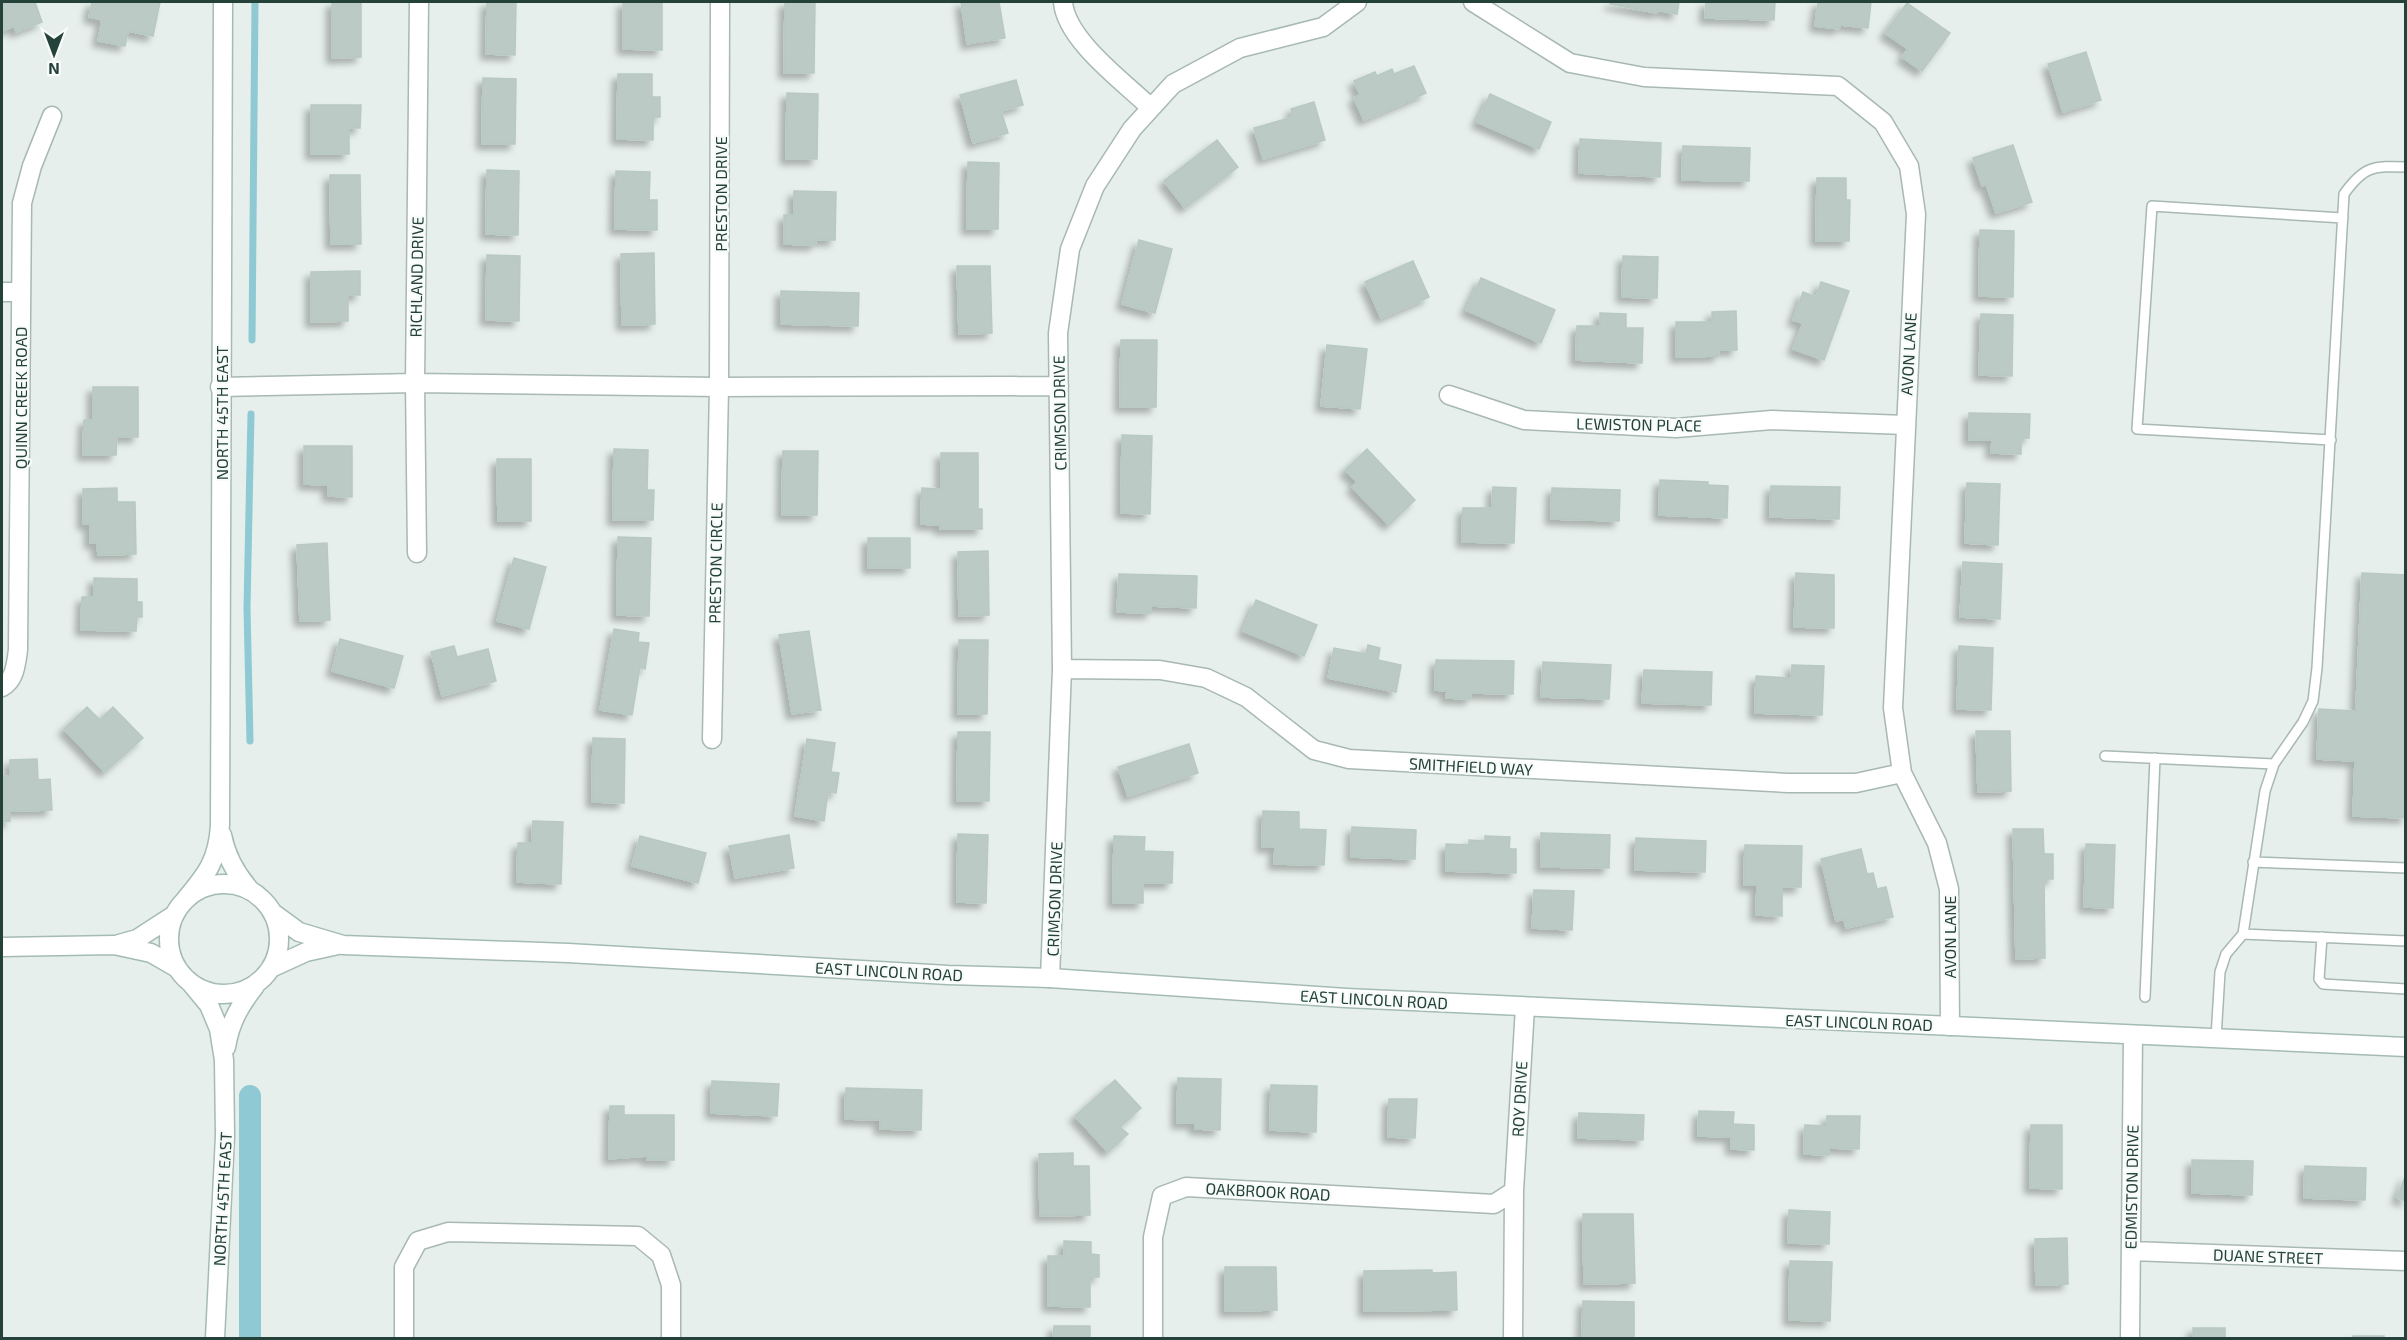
<svg xmlns="http://www.w3.org/2000/svg" width="2407" height="1340" viewBox="0 0 2407 1340" font-family="'Exo 2',sans-serif">
<style>
.lines{fill:none;stroke-linecap:round;stroke-linejoin:round}
.stream{stroke:#8ec9d4;stroke-width:7}
.canal{stroke:#8ec9d4;stroke-width:22}
.building{fill:#bbcac4;stroke:#b8c9c2;stroke-width:1.5;filter:url(#shadow)}
.lane-casing{stroke:#a8b8b2;stroke-width:12}
.street-casing{stroke:#a8b8b2;stroke-width:21}
.secondary-casing{stroke:#a4bbb3;stroke-width:21}
.lane{stroke:#fff;stroke-width:9}
.street{stroke:#fff;stroke-width:18}
.secondary{stroke:#fff;stroke-width:18}
.labels{text-anchor:middle;dominant-baseline:central;stroke-width:4.5;stroke-linejoin:round;paint-order:stroke}
.street-label{font-size:16px;fill:#24423a;stroke:#f7fbf9}
</style>
<defs>
<filter id="shadow"><feDropShadow dx="-5.5" dy="5.5" stdDeviation="3" flood-color="#0004"/></filter>
</defs>
<rect width="100%" height="100%" fill="#e6efeb"/>
<g class="lines">
<path class="stream" d="M 252,340 L 255,2
M 250,741 L 247,608 L 251,414"/>
<path class="canal" d="M 250,1096 L 250,1338"/>
</g>
<path class="building" d="M 2,2 L 35,2 L 42,22 L 16,32 L 14,26 L 2,31 Z
M 92,2 L 160,2 L 153,36 L 128,31 L 125,46 L 98,41 L 102,20 L 89,17 Z
M 332,2 L 361,2 L 361,57 L 332,58 Z
M 487,2 L 516,2 L 515,55 L 486,54 Z
M 623,2 L 662,2 L 662,50 L 623,49 Z
M 785,2 L 815,2 L 814,73 L 784,73 Z
M 961,2 L 999,2 L 1005,38 L 967,44 Z
M 1611,2 L 1679,2 L 1677,14 L 1657,10 L 1657,13 L 1610,4 Z
M 1706,2 L 1775,2 L 1774,20 L 1705,18 Z
M 1818,2 L 1871,2 L 1868,28 L 1840,25 L 1839,29 L 1815,26 Z
M 1907,3 L 1950,33 L 1922,71 L 1902,57 L 1908,49 L 1885,33 Z
M 2086,52 L 2101,100 L 2063,112 L 2048,64 Z
M 1414,66 L 1426,93 L 1364,120 L 1354,98 L 1360,95 L 1354,81 L 1375,72 L 1377,76 L 1392,69 L 1394,74 Z
M 618,74 L 652,74 L 652,97 L 660,97 L 660,117 L 653,117 L 653,140 L 617,139 Z
M 483,78 L 516,79 L 515,144 L 482,144 Z
M 1016,80 L 1023,105 L 1001,111 L 1008,133 L 973,143 L 960,95 Z
M 787,93 L 818,94 L 817,159 L 786,159 Z
M 1490,94 L 1551,122 L 1539,149 L 1477,122 Z
M 1314,102 L 1325,140 L 1263,159 L 1254,128 L 1293,117 L 1291,109 Z
M 311,105 L 361,105 L 360,128 L 349,128 L 349,154 L 311,154 Z
M 1580,139 L 1661,143 L 1660,177 L 1579,173 Z
M 1217,140 L 1238,167 L 1185,208 L 1164,181 Z
M 2013,145 L 2032,202 L 1996,213 L 1986,184 L 1982,186 L 1973,158 Z
M 1683,146 L 1750,148 L 1749,181 L 1682,180 Z
M 968,162 L 999,163 L 998,229 L 967,229 Z
M 487,170 L 519,171 L 518,235 L 486,234 Z
M 616,171 L 650,172 L 649,200 L 657,200 L 657,230 L 615,229 Z
M 330,175 L 360,175 L 361,244 L 331,244 Z
M 1817,178 L 1846,178 L 1846,200 L 1850,200 L 1849,241 L 1816,241 Z
M 794,191 L 836,192 L 835,240 L 816,240 L 815,245 L 784,244 L 784,215 L 794,215 Z
M 1980,230 L 2014,231 L 2013,297 L 1979,296 Z
M 1139,240 L 1172,249 L 1155,313 L 1122,304 Z
M 654,253 L 655,324 L 622,325 L 621,254 Z
M 487,255 L 520,256 L 519,321 L 486,320 Z
M 1623,256 L 1658,257 L 1657,298 L 1622,297 Z
M 1413,261 L 1429,297 L 1381,318 L 1365,282 Z
M 957,266 L 990,266 L 992,333 L 959,334 Z
M 360,271 L 360,295 L 348,295 L 348,321 L 311,322 L 311,272 Z
M 1481,278 L 1555,310 L 1541,343 L 1466,310 Z
M 1821,282 L 1849,291 L 1824,360 L 1793,349 L 1803,323 L 1793,320 L 1803,292 L 1816,297 Z
M 781,291 L 859,293 L 858,326 L 781,324 Z
M 1736,311 L 1737,350 L 1719,350 L 1719,356 L 1676,357 L 1676,322 L 1712,322 L 1712,312 Z
M 1600,313 L 1626,314 L 1626,328 L 1643,328 L 1642,363 L 1576,360 L 1577,326 L 1600,326 Z
M 1981,314 L 2013,315 L 2012,376 L 1979,375 Z
M 1121,340 L 1157,340 L 1156,407 L 1120,407 Z
M 1327,345 L 1367,349 L 1360,409 L 1321,406 Z
M 93,387 L 138,387 L 138,437 L 117,437 L 116,455 L 83,455 L 84,420 L 93,420 Z
M 1969,413 L 2030,414 L 2029,438 L 2021,438 L 2021,454 L 1991,453 L 1992,440 L 1969,440 Z
M 1122,435 L 1152,436 L 1150,514 L 1121,513 Z
M 304,446 L 352,446 L 352,497 L 328,496 L 328,485 L 304,484 Z
M 614,449 L 648,450 L 647,490 L 654,490 L 653,520 L 613,520 Z
M 1367,449 L 1415,500 L 1389,525 L 1352,487 L 1357,482 L 1345,470 Z
M 783,451 L 818,451 L 817,515 L 782,515 Z
M 941,453 L 978,453 L 978,509 L 982,509 L 982,529 L 940,529 L 940,525 L 921,524 L 922,488 L 941,489 Z
M 497,459 L 531,459 L 531,521 L 498,521 Z
M 1660,480 L 1708,482 L 1708,485 L 1728,486 L 1727,518 L 1659,515 Z
M 1967,483 L 2000,484 L 1998,545 L 1965,543 Z
M 1771,486 L 1840,487 L 1839,519 L 1770,517 Z
M 1493,487 L 1516,488 L 1514,543 L 1462,542 L 1463,508 L 1492,508 Z
M 117,488 L 117,502 L 135,502 L 136,554 L 98,555 L 97,543 L 90,543 L 90,524 L 83,524 L 83,489 Z
M 1552,488 L 1620,490 L 1619,521 L 1551,519 Z
M 618,537 L 651,538 L 649,616 L 617,615 Z
M 868,538 L 910,538 L 910,568 L 868,568 Z
M 327,543 L 330,620 L 300,621 L 297,545 Z
M 988,551 L 989,615 L 959,616 L 958,552 Z
M 514,558 L 546,567 L 529,629 L 497,621 Z
M 1963,562 L 2002,564 L 2000,619 L 1960,617 Z
M 1796,573 L 1834,575 L 1834,628 L 1794,627 Z
M 2362,573 L 2406,575 L 2406,818 L 2353,816 L 2355,761 L 2317,759 L 2319,709 L 2357,711 L 2356,707 Z
M 1119,574 L 1197,576 L 1196,608 L 1151,606 L 1151,613 L 1117,612 Z
M 94,578 L 137,579 L 137,602 L 142,602 L 142,617 L 137,617 L 136,631 L 81,630 L 82,597 L 94,597 Z
M 1256,600 L 1317,625 L 1304,656 L 1243,631 Z
M 614,629 L 639,633 L 638,642 L 649,643 L 645,669 L 640,667 L 632,715 L 600,710 Z
M 809,631 L 821,710 L 792,714 L 779,635 Z
M 340,639 L 403,656 L 394,688 L 332,671 Z
M 959,640 L 988,640 L 987,714 L 958,714 Z
M 1368,645 L 1380,648 L 1378,660 L 1401,665 L 1396,692 L 1328,678 L 1334,648 L 1366,654 Z
M 454,646 L 457,657 L 488,649 L 496,681 L 442,696 L 431,652 Z
M 1959,646 L 1993,648 L 1991,710 L 1957,709 Z
M 1436,660 L 1514,661 L 1513,694 L 1471,693 L 1471,699 L 1446,698 L 1447,691 L 1435,690 Z
M 1543,662 L 1611,665 L 1609,699 L 1541,697 Z
M 1792,665 L 1824,666 L 1822,715 L 1755,713 L 1756,676 L 1791,678 Z
M 1644,670 L 1712,672 L 1711,705 L 1642,703 Z
M 87,707 L 100,720 L 113,707 L 143,738 L 105,772 L 64,729 Z
M 1976,731 L 2010,731 L 2011,791 L 1978,792 Z
M 958,732 L 990,732 L 989,801 L 957,801 Z
M 593,738 L 625,739 L 624,803 L 592,802 Z
M 807,739 L 835,743 L 831,772 L 839,773 L 836,793 L 828,792 L 824,821 L 795,816 Z
M 1189,744 L 1198,773 L 1128,796 L 1118,767 Z
M 37,759 L 38,780 L 50,779 L 52,810 L 10,811 L 10,821 L 2,822 L 2,776 L 10,776 L 10,760 Z
M 1263,811 L 1299,812 L 1299,829 L 1326,830 L 1324,865 L 1274,864 L 1275,847 L 1262,847 Z
M 533,821 L 563,822 L 561,884 L 517,882 L 518,843 L 532,843 Z
M 1352,827 L 1416,830 L 1415,859 L 1351,857 Z
M 2013,829 L 2043,829 L 2044,854 L 2053,854 L 2053,879 L 2044,879 L 2045,958 L 2016,959 Z
M 1541,833 L 1610,835 L 1609,868 L 1541,867 Z
M 958,834 L 988,835 L 986,903 L 957,902 Z
M 789,835 L 794,868 L 735,878 L 729,846 Z
M 640,836 L 706,853 L 698,883 L 632,866 Z
M 1114,836 L 1145,837 L 1144,851 L 1173,852 L 1172,883 L 1143,883 L 1143,903 L 1113,903 Z
M 1485,836 L 1510,837 L 1509,849 L 1516,849 L 1516,873 L 1446,871 L 1446,844 L 1469,845 L 1469,840 L 1485,841 Z
M 1636,838 L 1706,841 L 1705,872 L 1635,870 Z
M 2086,844 L 2115,845 L 2113,908 L 2084,907 Z
M 1745,845 L 1802,846 L 1801,887 L 1782,887 L 1782,916 L 1756,915 L 1757,885 L 1744,885 Z
M 1861,849 L 1867,874 L 1873,873 L 1877,889 L 1886,887 L 1893,917 L 1846,928 L 1844,919 L 1836,921 L 1821,859 Z
M 1534,890 L 1574,891 L 1572,930 L 1532,928 Z
M 1178,1078 L 1221,1079 L 1220,1130 L 1195,1129 L 1195,1123 L 1177,1123 Z
M 1115,1080 L 1141,1108 L 1120,1127 L 1128,1134 L 1108,1152 L 1075,1116 Z
M 712,1081 L 779,1084 L 777,1116 L 711,1113 Z
M 1271,1085 L 1317,1086 L 1316,1132 L 1270,1130 Z
M 846,1088 L 922,1090 L 921,1130 L 880,1129 L 880,1120 L 845,1119 Z
M 1389,1099 L 1417,1099 L 1415,1138 L 1388,1137 Z
M 610,1106 L 624,1106 L 624,1115 L 674,1115 L 674,1160 L 647,1160 L 647,1156 L 609,1159 Z
M 1699,1111 L 1734,1112 L 1733,1124 L 1754,1125 L 1754,1150 L 1731,1149 L 1731,1137 L 1698,1136 Z
M 1579,1113 L 1644,1115 L 1643,1140 L 1578,1138 Z
M 1827,1116 L 1860,1116 L 1859,1149 L 1829,1148 L 1829,1155 L 1804,1154 L 1805,1125 L 1827,1126 Z
M 2031,1125 L 2062,1125 L 2062,1189 L 2030,1188 Z
M 1073,1153 L 1073,1166 L 1089,1166 L 1090,1215 L 1040,1216 L 1039,1154 Z
M 2192,1160 L 2253,1161 L 2252,1195 L 2192,1193 Z
M 2305,1166 L 2366,1168 L 2365,1200 L 2304,1198 Z
M 2406,1174 L 2406,1201 L 2397,1198 Z
M 1789,1210 L 1830,1212 L 1829,1244 L 1788,1243 Z
M 1583,1214 L 1633,1214 L 1635,1283 L 1584,1284 Z
M 2067,1238 L 2068,1284 L 2036,1285 L 2035,1239 Z
M 1064,1241 L 1091,1242 L 1091,1254 L 1099,1255 L 1099,1277 L 1090,1277 L 1090,1307 L 1048,1306 L 1048,1256 L 1064,1256 Z
M 1790,1261 L 1832,1262 L 1830,1321 L 1789,1320 Z
M 1225,1267 L 1276,1267 L 1277,1310 L 1225,1311 Z
M 1432,1270 L 1432,1273 L 1456,1272 L 1457,1310 L 1364,1311 L 1364,1271 Z
M 1583,1301 L 1634,1302 L 1634,1338 L 1582,1338 Z
M 1054,1326 L 1090,1326 L 1090,1338 L 1053,1338 Z
M 2193,1328 L 2225,1328 L 2225,1338 L 2193,1338 Z
M 2353,1336 L 2384,1336 L 2384,1338 L 2352,1338 Z"/>
<g class="lines">
<defs>
<path id="lane" d="M 2331,440 L 2137,429 L 2152,206 L 2343,218
M 2105,756 L 2274,764
M 2253,862 L 2406,868
M 2243,934 L 2265,791 L 2274,764 L 2303,722 L 2313,701 L 2317,668 L 2344,194 C 2364,166 2373,166 2406,167
M 2322,937 L 2319,979 L 2323,984 L 2406,989
M 2145,997 L 2155,758
M 2216,1038 L 2220,972 L 2226,954 L 2243,934 L 2406,941"/>
<path id="street" d="M 1063,2 C 1066,40 1124,82 1151,108
M 1473,2 L 1570,63 L 1644,77 L 1838,86 L 1883,122 L 1909,166 L 1916,214 L 1893,708 L 1902,773 L 1937,843 L 1949,889 L 1950,1026
M 2,292 L 20,292
M 220,387 L 415,383 L 719,387 L 1059,386
M 1449,395 L 1524,420 L 1676,428 L 1772,420 L 1905,425
M 417,553 L 415,383 L 419,2
M 1062,669 L 1160,670 L 1206,678 L 1246,697 L 1314,750 L 1349,759 L 1788,783 L 1856,783 L 1902,773
M 2,687 C 15,680 16,664 18,650 L 22,203 L 32,166 L 52,116
M 712,739 L 719,387 L 720,2
M 1050,978 L 1062,669 L 1058,333 L 1070,249 L 1095,186 L 1132,129 L 1173,84 L 1240,48 L 1323,27 L 1357,2
M 2131,1251 L 2406,1261
M 404,1338 L 404,1267 L 418,1241 L 448,1232 L 638,1236 L 661,1255 L 671,1285 L 671,1338
M 1153,1338 L 1153,1237 L 1162,1196 L 1186,1187 L 1494,1204 L 1514,1191
M 1513,1338 L 1514,1191 L 1525,1007
M 2130,1338 L 2133,1035"/>
<path id="secondary" d="M 222,835 C 226,856 236,874 250,890
M169 939a55 55 0 1 1 110 0a55 55 0 1 1-110 0Z
M 185,900 C 207,874 218,860 220,825 L 223,2
M 273,913 L 299,932 L 343,945 L 568,953 L 948,975 L 1050,978 L 1346,998 L 2406,1047
M 119,944 L 137,939 L 174,915
M 2,947 L 114,945 L 151,953 L 177,968
M 271,968 L 306,952 L 338,945
M 190,982 L 209,1005 L 219,1029 L 224,1060 L 225,1136 L 215,1338
M 226,1047 C 230,1022 240,1005 255,986"/>
</defs>
<use href="#lane" class="lane-casing"/>
<use href="#street" class="street-casing"/>
<use href="#secondary" class="secondary-casing"/>
<use href="#lane" class="lane"/>
<use href="#street" class="street"/>
<use href="#secondary" class="secondary"/>
</g>
<g class="labels">
<g class="street-label">
<text transform="translate(720 194) rotate(-90)">PRESTON DRIVE</text>
<text transform="translate(416 277) rotate(-89)">RICHLAND DRIVE</text>
<text transform="translate(1908 354) rotate(-87)">AVON LANE</text>
<text transform="translate(20 398) rotate(-90)">QUINN CREEK ROAD</text>
<text transform="translate(221 413) rotate(-90)">NORTH 45TH EAST</text>
<text transform="translate(1059 413) rotate(-91)">CRIMSON DRIVE</text>
<text transform="translate(1639 424) rotate(1)">LEWISTON PLACE</text>
<text transform="translate(715 563) rotate(-89)">PRESTON CIRCLE</text>
<text transform="translate(1471 766) rotate(3)">SMITHFIELD WAY</text>
<text transform="translate(1054 899) rotate(-88)">CRIMSON DRIVE</text>
<text transform="translate(1949 937) rotate(-90)">AVON LANE</text>
<text transform="translate(889 971) rotate(3)">EAST LINCOLN ROAD</text>
<text transform="translate(1374 999) rotate(3)">EAST LINCOLN ROAD</text>
<text transform="translate(1859 1022) rotate(2)">EAST LINCOLN ROAD</text>
<text transform="translate(1519 1099) rotate(-87)">ROY DRIVE</text>
<text transform="translate(2131 1187) rotate(-89)">EDMISTON DRIVE</text>
<text transform="translate(1268 1191) rotate(3)">OAKBROOK ROAD</text>
<text transform="translate(222 1199) rotate(-87)">NORTH 45TH EAST</text>
<text transform="translate(2268 1256) rotate(2)">DUANE STREET</text>
</g>
</g>
<rect width="2407" height="1340" fill="none" stroke="#24423a" stroke-width="6"/>
<g transform="translate(54 54) rotate(180)" stroke="#f7fbf9" stroke-width="4.5" paint-order="stroke">
<path d="M0-4.5L10 22L0 15L-10 22Z" fill="#24423a"/>
<text y="-9" font-size="16" font-weight="bold" text-anchor="middle" fill="#24423a">N</text>
</g>
</svg>
